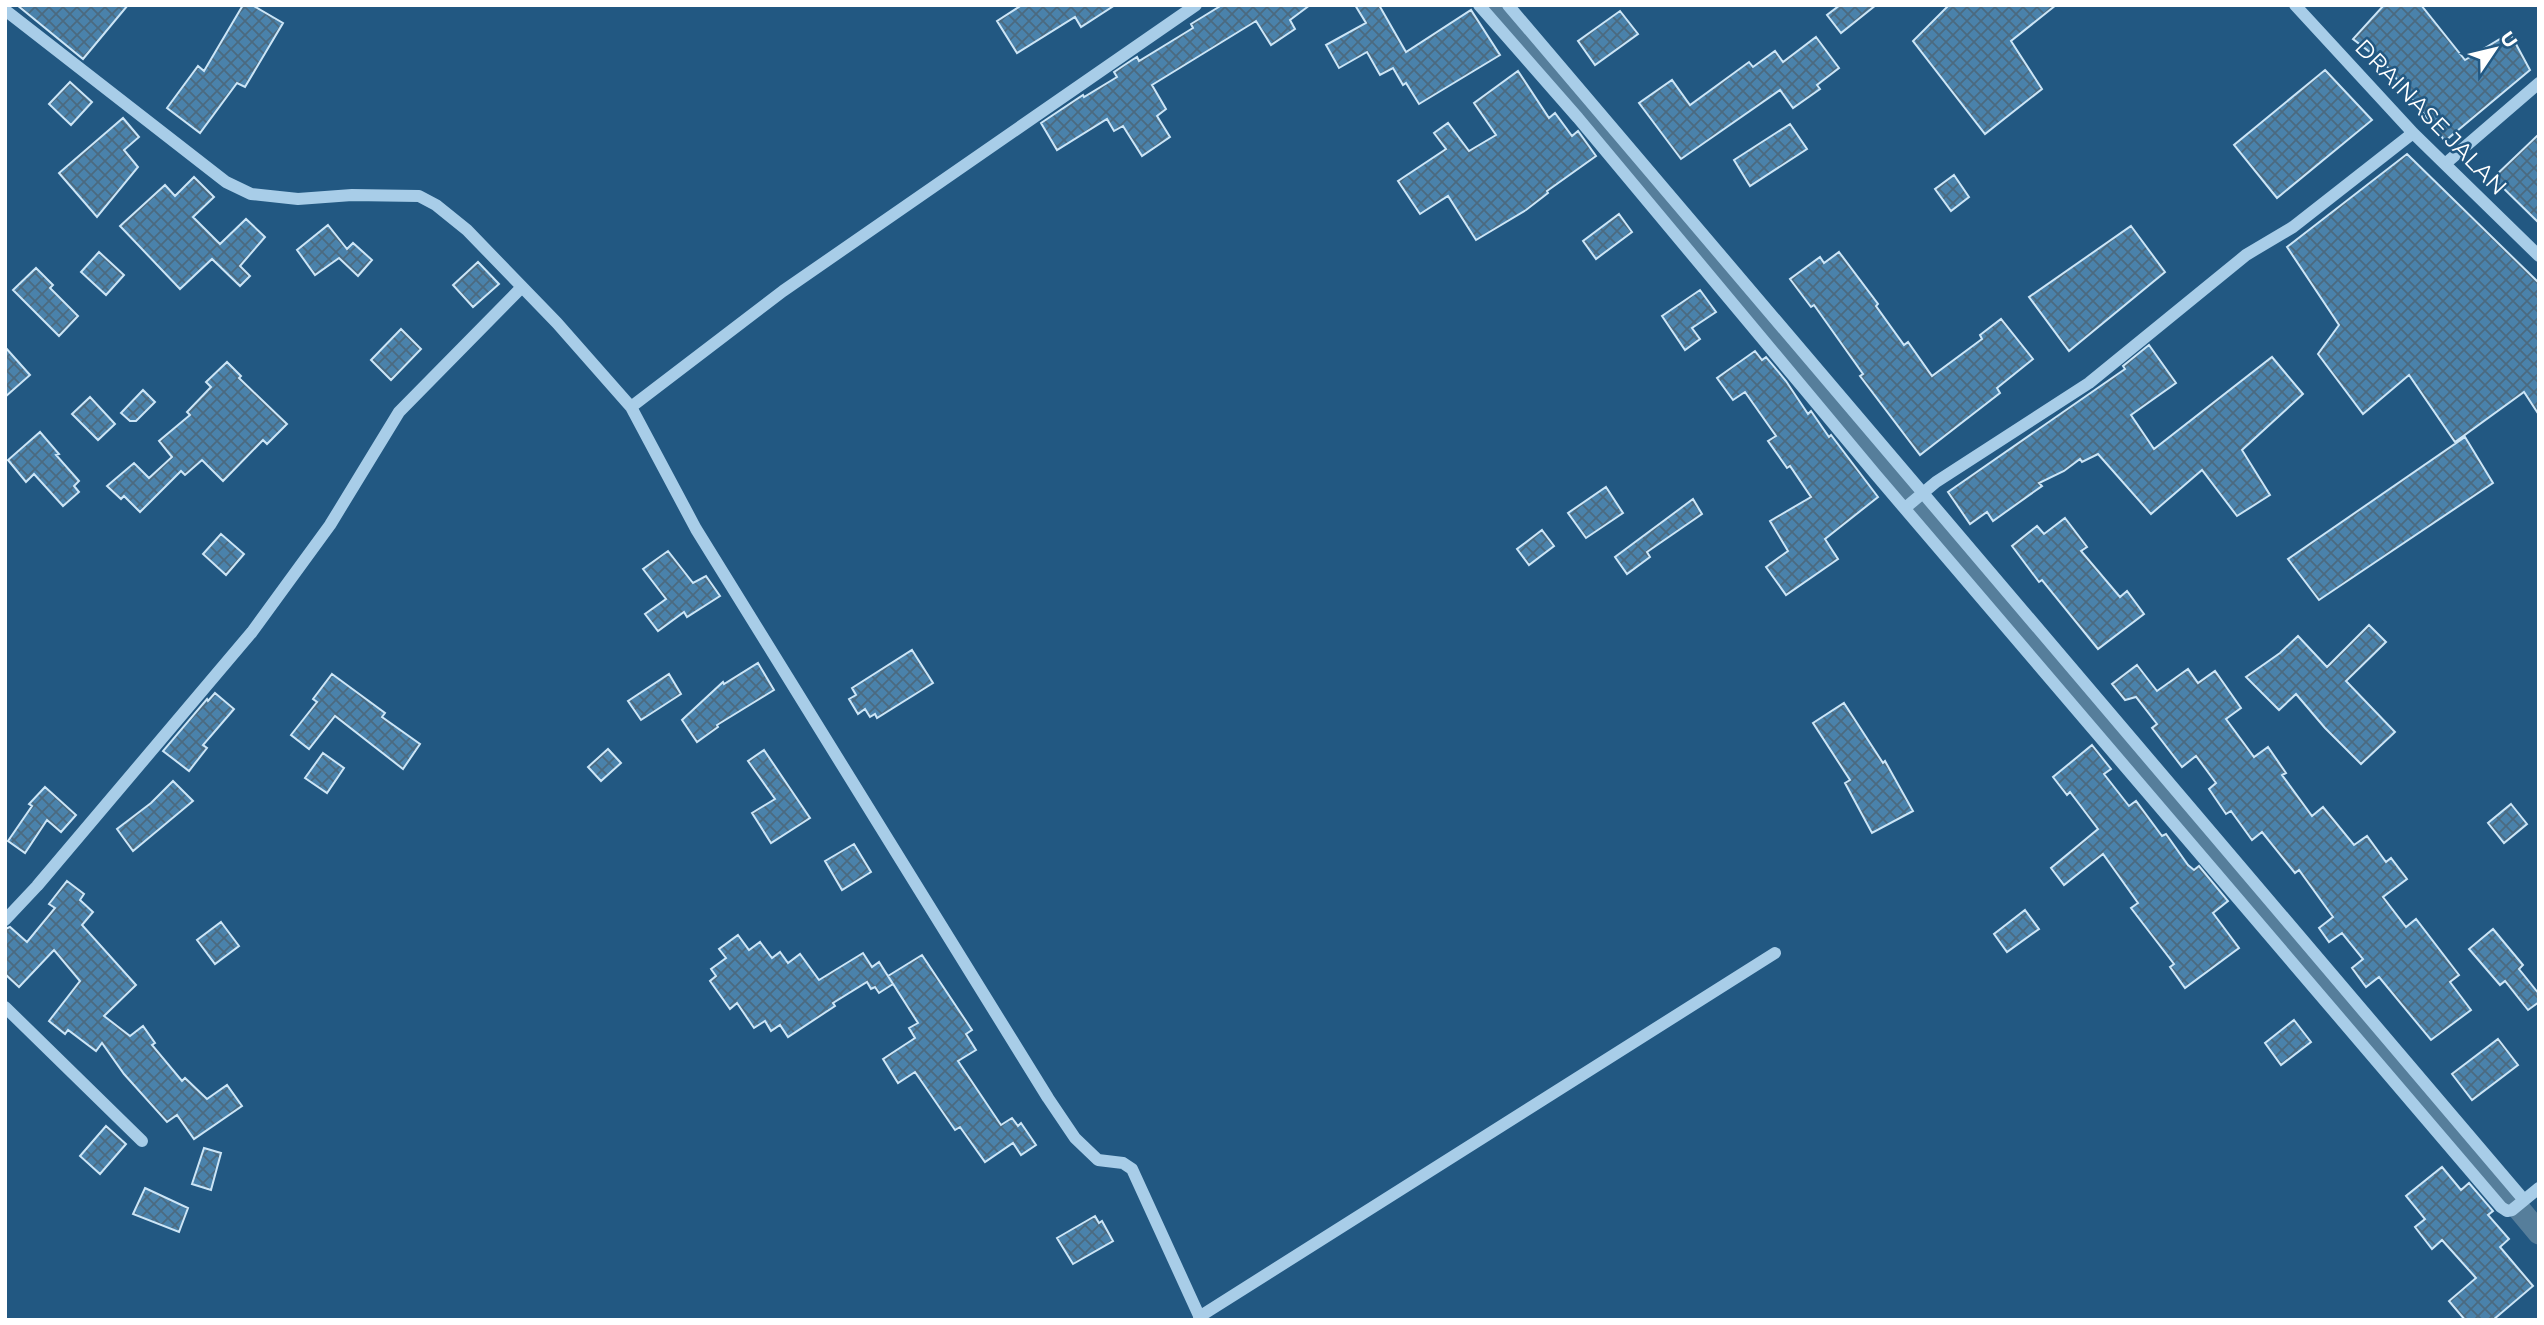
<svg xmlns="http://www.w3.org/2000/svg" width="2544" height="1325" viewBox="0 0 2544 1325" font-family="Montserrat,sans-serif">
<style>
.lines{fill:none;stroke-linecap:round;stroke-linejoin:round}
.canal{stroke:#567e9b;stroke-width:23}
.building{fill:url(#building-cross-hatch);stroke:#cce5f6;stroke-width:2}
.minor{stroke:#a8cde8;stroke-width:12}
.labels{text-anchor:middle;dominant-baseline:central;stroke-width:5;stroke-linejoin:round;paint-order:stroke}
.street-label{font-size:23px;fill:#fff;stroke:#225882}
</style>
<defs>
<pattern id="building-cross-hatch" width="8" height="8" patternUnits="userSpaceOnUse" patternTransform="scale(1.75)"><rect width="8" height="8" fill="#4a82ab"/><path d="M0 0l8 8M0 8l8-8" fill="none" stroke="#4b6a80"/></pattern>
</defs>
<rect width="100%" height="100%" fill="#225882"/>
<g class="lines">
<path class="canal" d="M 1496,5 L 2415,1084 L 2539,1233"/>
</g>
<path class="building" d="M 17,5 L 128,5 L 83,59 Z
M 243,5 L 252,5 L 283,23 L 245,87 L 237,83 L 200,133 L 167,108 L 198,66 L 204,71 Z
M 1022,5 L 1115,5 L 1081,27 L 1075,17 L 1017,53 L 997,21 Z
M 1222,5 L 1310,5 L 1290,20 L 1295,29 L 1271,45 L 1256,21 L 1152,85 L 1166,109 L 1157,116 L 1170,137 L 1142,156 L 1123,126 L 1114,131 L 1107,119 L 1057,150 L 1041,123 L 1083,95 L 1084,97 L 1117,77 L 1114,72 L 1132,60 L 1137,57 L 1139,61 L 1193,28 L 1191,24 Z
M 1355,5 L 1379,5 L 1406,52 L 1471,10 L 1500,55 L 1419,104 L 1406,83 L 1403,85 L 1393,68 L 1380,75 L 1367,52 L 1339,68 L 1326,45 L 1366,23 Z
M 1840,5 L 1876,5 L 1841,33 L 1827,15 Z
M 1949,5 L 2056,5 L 2011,41 L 2042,89 L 1985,134 L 1913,41 Z
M 2384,5 L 2421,5 L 2465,60 L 2510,33 L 2530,70 L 2445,141 L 2384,63 L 2353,39 Z
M 1620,11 L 1638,34 L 1595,65 L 1578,41 Z
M 1816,37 L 1839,68 L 1817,85 L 1820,89 L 1793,108 L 1780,90 L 1681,159 L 1639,103 L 1672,80 L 1690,105 L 1749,62 L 1753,67 L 1775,51 L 1783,62 Z
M 2325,70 L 2372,120 L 2277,198 L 2234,145 Z
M 1518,71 L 1549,118 L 1555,113 L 1572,136 L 1578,131 L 1596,156 L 1547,191 L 1548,193 L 1526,210 L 1476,240 L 1448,196 L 1420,214 L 1398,181 L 1446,149 L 1434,133 L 1448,123 L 1469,151 L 1496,135 L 1474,103 Z
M 70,82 L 92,102 L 71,125 L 49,104 Z
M 123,118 L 139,137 L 124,150 L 138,167 L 97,217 L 59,173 Z
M 1790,124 L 1807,149 L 1750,186 L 1734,160 Z
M 2539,134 L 2539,223 L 2493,178 Z
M 2407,154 L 2539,283 L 2539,415 L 2524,392 L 2455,442 L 2409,375 L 2363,414 L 2318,354 L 2339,325 L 2287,247 Z
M 1954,175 L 1969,197 L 1951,211 L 1935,189 Z
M 194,177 L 214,197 L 193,217 L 220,244 L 246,219 L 265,237 L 240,266 L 250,276 L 240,286 L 212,259 L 180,289 L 120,226 L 165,185 L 175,196 Z
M 1619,214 L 1632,232 L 1596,259 L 1583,241 Z
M 328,225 L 347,249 L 353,243 L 372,260 L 358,276 L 339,258 L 315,275 L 297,250 Z
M 2131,226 L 2165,272 L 2069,351 L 2029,297 Z
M 99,252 L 124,275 L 106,295 L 81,272 Z
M 1839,252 L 1878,304 L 1876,306 L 1904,345 L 1908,342 L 1932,376 L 1982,339 L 1980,335 L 2001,319 L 2033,359 L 1997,388 L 2000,393 L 1920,455 L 1860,376 L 1863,374 L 1814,305 L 1811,307 L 1790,279 L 1820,257 L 1824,263 Z
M 478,262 L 499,284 L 473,307 L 453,285 Z
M 36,268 L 53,285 L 50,288 L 78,316 L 59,336 L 13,290 Z
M 1700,290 L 1716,312 L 1692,328 L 1700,339 L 1685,350 L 1662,316 Z
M 401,329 L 421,349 L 391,380 L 371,360 Z
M 2149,345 L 2176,383 L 2131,415 L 2154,449 L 2272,357 L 2303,394 L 2242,450 L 2270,495 L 2237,516 L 2202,470 L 2151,514 L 2098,454 L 2082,462 L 2080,459 L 2064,471 L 2039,483 L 2042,486 L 1993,521 L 1987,512 L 1970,524 L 1948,492 L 2125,369 L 2123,366 Z
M 5,347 L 30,375 L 5,397 Z
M 1755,351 L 1762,360 L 1766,357 L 1786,381 L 1808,414 L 1811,411 L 1829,437 L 1831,435 L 1878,497 L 1825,539 L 1838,559 L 1786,595 L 1766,567 L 1788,551 L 1770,521 L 1811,497 L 1790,466 L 1787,468 L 1768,441 L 1776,436 L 1745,392 L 1733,400 L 1717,378 Z
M 227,362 L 241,376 L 239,378 L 287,424 L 267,444 L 263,440 L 223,481 L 202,460 L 185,475 L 181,471 L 140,512 L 124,496 L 121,499 L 107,486 L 134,463 L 149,478 L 172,457 L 159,441 L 190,415 L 187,412 L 211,387 L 206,382 Z
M 143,390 L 155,402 L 136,421 L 130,421 L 121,413 Z
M 90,397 L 115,424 L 98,440 L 72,414 Z
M 40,432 L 59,454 L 56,455 L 79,481 L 74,486 L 79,492 L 63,506 L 34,474 L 26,482 L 8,460 Z
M 2465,437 L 2493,483 L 2319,600 L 2288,559 Z
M 1606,487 L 1623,513 L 1586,538 L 1568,513 Z
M 1693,499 L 1702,514 L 1647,552 L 1650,557 L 1627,574 L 1615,557 Z
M 2065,518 L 2087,547 L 2081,551 L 2120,597 L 2127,591 L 2144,614 L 2098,649 L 2042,580 L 2039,582 L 2012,546 L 2037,526 L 2044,534 Z
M 1542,530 L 1554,546 L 1529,565 L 1517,549 Z
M 221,534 L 244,554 L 226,575 L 203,554 Z
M 668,551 L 693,583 L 706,576 L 720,596 L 687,617 L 684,612 L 658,631 L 645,614 L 666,599 L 643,569 Z
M 2369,625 L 2386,642 L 2346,681 L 2395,732 L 2361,764 L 2325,728 L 2296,694 L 2279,710 L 2246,677 L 2280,653 L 2298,636 L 2327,667 Z
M 912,650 L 933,683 L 877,718 L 875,714 L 870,717 L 865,709 L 858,714 L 849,699 L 856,695 L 852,688 Z
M 758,663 L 774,690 L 717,725 L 718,727 L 697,742 L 682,720 L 723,682 L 724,684 Z
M 2137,665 L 2157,691 L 2188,669 L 2198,683 L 2215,671 L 2241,708 L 2226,719 L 2254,757 L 2268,747 L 2286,773 L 2282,775 L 2312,816 L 2323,807 L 2354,845 L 2367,836 L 2386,862 L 2391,858 L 2407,879 L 2383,897 L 2406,927 L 2416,919 L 2459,975 L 2450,982 L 2471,1010 L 2431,1040 L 2379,977 L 2366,987 L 2352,968 L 2363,959 L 2342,933 L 2329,942 L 2319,928 L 2333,917 L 2299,870 L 2295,873 L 2262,832 L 2252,840 L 2231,811 L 2226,814 L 2209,789 L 2216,783 L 2196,756 L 2182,767 L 2152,728 L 2157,724 L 2136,697 L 2125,700 L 2112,684 Z
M 332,674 L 385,713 L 382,717 L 420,744 L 403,769 L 335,716 L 309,749 L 291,735 L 317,702 L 313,699 Z
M 669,674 L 681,694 L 641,720 L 628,701 Z
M 215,693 L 234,709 L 203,745 L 207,748 L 189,771 L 163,751 L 207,699 L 208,701 Z
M 1844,703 L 1883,763 L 1885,761 L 1913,811 L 1872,833 L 1845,783 L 1850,780 L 1813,723 Z
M 2092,745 L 2111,769 L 2104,774 L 2129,806 L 2136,801 L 2162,836 L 2166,834 L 2188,865 L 2194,870 L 2199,866 L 2228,901 L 2213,913 L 2239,948 L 2185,988 L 2170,967 L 2174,964 L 2131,908 L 2138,903 L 2103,854 L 2064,885 L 2051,868 L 2098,829 L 2070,792 L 2067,795 L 2053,777 Z
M 608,749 L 621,763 L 601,781 L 588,767 Z
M 764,750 L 810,818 L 771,843 L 752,813 L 775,799 L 748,761 Z
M 323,753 L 344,768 L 327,793 L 305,778 Z
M 173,781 L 193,801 L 133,851 L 117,829 L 151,803 Z
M 45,787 L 76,815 L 61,832 L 47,820 L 25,853 L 8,841 L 32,806 L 29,804 Z
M 2511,804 L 2527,824 L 2504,843 L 2488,823 Z
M 854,844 L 871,872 L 842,890 L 825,861 Z
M 67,881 L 84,894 L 80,900 L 93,912 L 82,925 L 136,985 L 104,1016 L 130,1036 L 143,1026 L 155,1043 L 152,1045 L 182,1081 L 185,1078 L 207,1099 L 227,1085 L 242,1106 L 194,1139 L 177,1115 L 167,1122 L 124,1074 L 102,1043 L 96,1051 L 68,1030 L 65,1034 L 49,1021 L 80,981 L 54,950 L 19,987 L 5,974 L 5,929 L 10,927 L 27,942 L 55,908 L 49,904 Z
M 2025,910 L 2039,929 L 2007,952 L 1994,934 Z
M 221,922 L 239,946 L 215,964 L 197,940 Z
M 2493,929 L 2523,965 L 2519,969 L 2539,994 L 2539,1002 L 2528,1010 L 2505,981 L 2500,985 L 2469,949 Z
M 738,935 L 749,950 L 760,942 L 772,958 L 780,952 L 788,963 L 800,954 L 819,980 L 863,953 L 872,967 L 879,962 L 893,984 L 879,993 L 875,987 L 871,989 L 867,982 L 833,1003 L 835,1006 L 788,1037 L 780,1025 L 771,1031 L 765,1021 L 754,1028 L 737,1003 L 730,1009 L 710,981 L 716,976 L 711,969 L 726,958 L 719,949 Z
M 922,955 L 972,1030 L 966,1034 L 976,1050 L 958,1061 L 1001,1125 L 1012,1118 L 1018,1126 L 1021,1123 L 1036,1145 L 1021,1155 L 1013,1143 L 985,1162 L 960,1127 L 955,1130 L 915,1072 L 898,1083 L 883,1059 L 915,1038 L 909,1028 L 918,1023 L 888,976 Z
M 2294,1020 L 2311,1042 L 2281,1065 L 2265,1043 Z
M 2498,1039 L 2518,1065 L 2472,1100 L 2452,1074 Z
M 106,1126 L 126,1144 L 100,1174 L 80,1156 Z
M 204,1148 L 221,1153 L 211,1190 L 192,1184 Z
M 2442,1167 L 2461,1190 L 2469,1183 L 2493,1211 L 2488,1215 L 2509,1239 L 2500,1247 L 2533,1286 L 2493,1320 L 2465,1320 L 2449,1301 L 2476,1278 L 2442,1240 L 2432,1249 L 2415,1227 L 2425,1219 L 2406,1196 Z
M 145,1188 L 188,1208 L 179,1232 L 133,1214 Z
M 1095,1216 L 1099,1223 L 1102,1221 L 1113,1241 L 1073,1264 L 1057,1238 Z"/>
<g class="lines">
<path class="minor" d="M 1479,5 L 1578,118 L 1876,475 L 2501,1207 L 2507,1211 L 2512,1210 L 2539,1188
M 1508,5 L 2524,1200
M 2295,5 L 2413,133 L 2539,256
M 5,10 L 226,182 L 251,194 L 298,199 L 352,195 L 419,196 L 436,205 L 467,230 L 557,323 L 631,407 L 696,529 L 1048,1098 L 1075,1138 L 1098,1160 L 1123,1163 L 1132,1169 L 1201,1320
M 2445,164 L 2539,83
M 631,407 L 783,291 L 1196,5
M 1905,508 L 1936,482 L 2089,383 L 2246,255 L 2293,227 L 2413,133
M 5,920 L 37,886 L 252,632 L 330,525 L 399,412 L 522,287
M 5,1007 L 142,1141
M 1199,1317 L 1775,953"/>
</g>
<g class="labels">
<g class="street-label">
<text transform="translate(2431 117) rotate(46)">DRAINASE JALAN</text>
</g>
</g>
<rect width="2544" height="1325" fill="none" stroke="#ffffff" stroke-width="14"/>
<g transform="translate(2495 49) rotate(55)" stroke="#225882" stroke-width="5" paint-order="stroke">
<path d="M0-5L12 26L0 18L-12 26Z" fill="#ffffff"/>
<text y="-10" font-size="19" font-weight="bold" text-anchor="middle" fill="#ffffff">U</text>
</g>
</svg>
